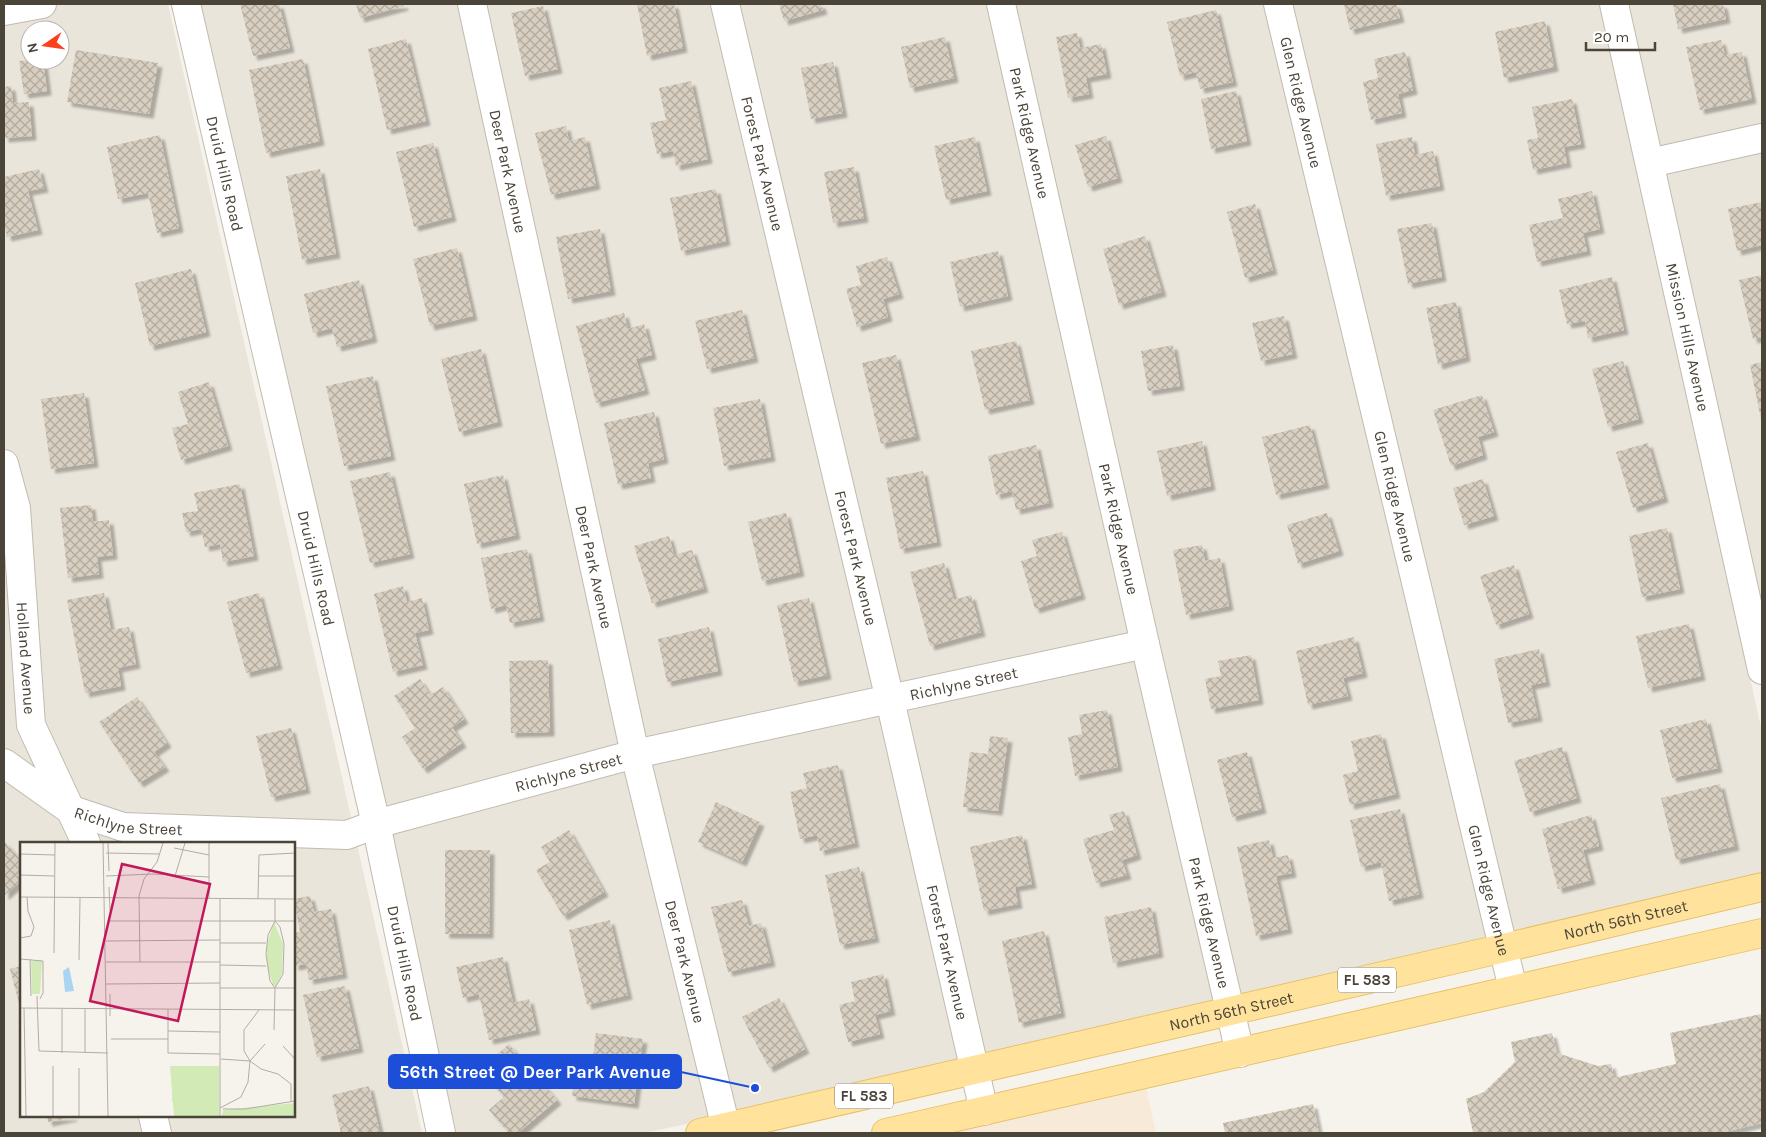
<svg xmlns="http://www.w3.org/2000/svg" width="1766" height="1137" viewBox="0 0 1766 1137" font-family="Karla,sans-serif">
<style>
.residential{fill:#eae5da;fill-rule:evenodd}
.commercial{fill:#f7ead8}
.building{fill:url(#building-cross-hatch);filter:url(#shadow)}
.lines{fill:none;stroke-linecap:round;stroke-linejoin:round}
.minor-casing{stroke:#c2bbae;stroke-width:30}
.major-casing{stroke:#e6c16a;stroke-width:30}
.minor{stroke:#fff;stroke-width:28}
.major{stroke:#ffe39c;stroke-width:28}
.labels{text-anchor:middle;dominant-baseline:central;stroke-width:5;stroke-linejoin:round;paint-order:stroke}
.shield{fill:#fff;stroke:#817c74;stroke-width:1}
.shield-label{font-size:15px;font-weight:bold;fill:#4b4439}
.street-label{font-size:16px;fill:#4b4439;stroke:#fff}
.inset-road{fill:none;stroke:#b2ada4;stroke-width:1}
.view{fill:#c2185b;fill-opacity:0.15;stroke:#c2185b;stroke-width:2.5}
.inset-edge{fill:none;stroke:#4b4439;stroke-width:2.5}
.leader{fill:none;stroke:#1d4ed8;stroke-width:2}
.callout-dot{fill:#1d4ed8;stroke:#fff;stroke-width:2}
.callout{fill:#1d4ed8;stroke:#1d4ed8;stroke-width:2}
.callout-label{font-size:18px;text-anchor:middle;font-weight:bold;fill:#fff}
</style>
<defs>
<pattern id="building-cross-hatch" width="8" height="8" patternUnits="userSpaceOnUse" patternTransform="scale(1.25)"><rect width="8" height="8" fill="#d8cfc1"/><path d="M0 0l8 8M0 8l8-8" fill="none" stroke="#b1aa9e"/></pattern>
<filter id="shadow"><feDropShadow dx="4.5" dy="4.5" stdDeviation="1" flood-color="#0004"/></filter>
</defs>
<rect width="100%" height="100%" fill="#f6f3ec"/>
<path class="residential" d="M 4,4 L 168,4 L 422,1133 L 4,1133 ZM 30,30 L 60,30 L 60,60 L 30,60 ZM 21,843 L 294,843 L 294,1116 L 21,1116 Z
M 200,4 L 458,4 L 619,745 L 386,808 Z
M 486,4 L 711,4 L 874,691 L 645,739 Z
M 738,4 L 987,4 L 1129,635 L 900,686 Z
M 1015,4 L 1264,4 L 1488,939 L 1240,997 Z
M 1292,4 L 1601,4 L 1762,732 L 1762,875 L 1514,933 Z
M 1628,4 L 1762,4 L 1762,125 L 1661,149 Z
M 1762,150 L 1762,607 L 1666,172 Z
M 1134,659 L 1214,1003 L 986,1056 L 905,709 Z
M 879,714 L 960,1062 L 737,1113 L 651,763 Z
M 625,769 L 711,1119 L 644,1133 L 454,1133 L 391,832 Z"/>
<path class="commercial" d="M 1146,1087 L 1156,1133 L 940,1133 Z"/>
<path class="building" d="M 240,4 L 279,4 L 290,48 L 253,56 Z
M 356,4 L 404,4 L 404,6 L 360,18 Z
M 637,4 L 674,4 L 683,48 L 647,56 Z
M 779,4 L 821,4 L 823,10 L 784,21 Z
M 1344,4 L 1396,4 L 1400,18 L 1350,30 Z
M 1673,4 L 1723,4 L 1726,19 L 1678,29 Z
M 543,6 L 558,69 L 525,76 L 511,13 Z
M 1216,10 L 1233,82 L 1200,89 L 1196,72 L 1180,76 L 1167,22 Z
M 1545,21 L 1554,67 L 1504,78 L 1495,32 Z
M 1077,33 L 1080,48 L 1101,44 L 1107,74 L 1086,78 L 1089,94 L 1068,98 L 1056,37 Z
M 945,37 L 954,78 L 910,88 L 901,47 Z
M 406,39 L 426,121 L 387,130 L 368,49 Z
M 1721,40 L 1725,55 L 1742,52 L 1752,99 L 1700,110 L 1686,47 Z
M 76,50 L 158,63 L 149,114 L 67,102 Z
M 1405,52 L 1413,90 L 1398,94 L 1402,113 L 1371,120 L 1363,82 L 1378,78 L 1374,59 Z
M 303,59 L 320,141 L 266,153 L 249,70 Z
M 30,60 L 43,60 L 47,91 L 24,94 L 19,61 Z
M 833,62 L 843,113 L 811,119 L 801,68 Z
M 691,81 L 708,159 L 676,166 L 673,151 L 657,154 L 650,123 L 666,120 L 659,88 Z
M 11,86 L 13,103 L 29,102 L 32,136 L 4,138 L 4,87 Z
M 1236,91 L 1247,141 L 1211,149 L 1201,99 Z
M 1572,99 L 1581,144 L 1564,147 L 1567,163 L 1533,170 L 1527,140 L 1538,138 L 1532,107 Z
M 566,126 L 569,141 L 585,137 L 596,185 L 551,195 L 535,133 Z
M 160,135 L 179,228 L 157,233 L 148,193 L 118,199 L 107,147 Z
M 1106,136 L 1118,178 L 1088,187 L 1075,145 Z
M 975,137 L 987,191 L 946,200 L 934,146 Z
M 1412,137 L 1415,155 L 1433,151 L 1440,186 L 1386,196 L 1376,144 Z
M 433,143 L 452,217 L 414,227 L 396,152 Z
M 854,167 L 864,218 L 833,223 L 824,172 Z
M 39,169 L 44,188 L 28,191 L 38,230 L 7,237 L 4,224 L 4,177 Z
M 320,169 L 336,254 L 302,260 L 286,176 Z
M 716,189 L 726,241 L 681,251 L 670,198 Z
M 1592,191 L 1600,229 L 1583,233 L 1587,251 L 1537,262 L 1529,225 L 1563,218 L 1558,199 Z
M 1762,202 L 1762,245 L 1737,251 L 1728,209 Z
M 1255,204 L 1273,270 L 1245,278 L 1227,212 Z
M 1432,223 L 1442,277 L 1408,284 L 1397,229 Z
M 600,229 L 611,291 L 568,299 L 556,237 Z
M 1145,236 L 1162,292 L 1119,305 L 1103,249 Z
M 457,248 L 473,316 L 430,326 L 413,259 Z
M 998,251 L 1008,296 L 960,307 L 950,262 Z
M 887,257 L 899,294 L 883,299 L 888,317 L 857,327 L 846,289 L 861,285 L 856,266 Z
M 191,269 L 206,332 L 150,346 L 135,283 Z
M 1762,275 L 1762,337 L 1753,339 L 1739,280 Z
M 1612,277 L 1624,330 L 1588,338 L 1585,321 L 1567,324 L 1559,290 Z
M 359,280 L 373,338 L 337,347 L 332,328 L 313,333 L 304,294 Z
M 1456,302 L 1466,357 L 1438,365 L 1426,308 Z
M 742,310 L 754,358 L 707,369 L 695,321 Z
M 624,313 L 628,329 L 644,324 L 652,355 L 636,359 L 645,390 L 596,403 L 576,326 Z
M 1284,316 L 1293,354 L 1261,361 L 1252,323 Z
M 1016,341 L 1030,400 L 985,410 L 971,351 Z
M 1173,345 L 1180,386 L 1148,391 L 1141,351 Z
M 481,349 L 498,422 L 459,432 L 441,359 Z
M 896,355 L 916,436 L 881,444 L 862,363 Z
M 1623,361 L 1639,419 L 1608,427 L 1592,369 Z
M 1762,362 L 1762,419 L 1761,419 L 1750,365 Z
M 373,376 L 391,456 L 344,466 L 326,386 Z
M 209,382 L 228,446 L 181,460 L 172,428 L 188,424 L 178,392 Z
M 84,393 L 94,463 L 51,469 L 41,399 Z
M 1482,395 L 1494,432 L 1478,437 L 1483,455 L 1451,466 L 1433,410 Z
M 760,399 L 771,457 L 724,466 L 713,408 Z
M 654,412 L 664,459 L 648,463 L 651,478 L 618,485 L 604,423 Z
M 1310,425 L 1325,484 L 1276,495 L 1262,437 Z
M 1202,441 L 1211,486 L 1167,496 L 1157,451 Z
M 1648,443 L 1664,498 L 1633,508 L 1616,452 Z
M 1036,445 L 1049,503 L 1016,510 L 1012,491 L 996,495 L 988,456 Z
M 923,471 L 937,542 L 900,549 L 886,478 Z
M 390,472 L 410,554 L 370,563 L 350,481 Z
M 503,475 L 516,535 L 477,544 L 464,484 Z
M 1483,479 L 1494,516 L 1464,525 L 1453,488 Z
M 240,484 L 254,556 L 223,562 L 220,544 L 205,547 L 201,529 L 186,532 L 182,513 L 198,511 L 194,493 Z
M 91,505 L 93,522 L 109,520 L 113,555 L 97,557 L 99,574 L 68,578 L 60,508 Z
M 786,513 L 800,572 L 762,581 L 748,522 Z
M 1327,513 L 1339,551 L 1298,564 L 1287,525 Z
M 1667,528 L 1680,589 L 1642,597 L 1629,536 Z
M 1062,532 L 1081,595 L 1035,609 L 1021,561 L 1037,556 L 1032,540 Z
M 669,536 L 674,555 L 692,550 L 704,588 L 652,603 L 634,546 Z
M 1202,545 L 1205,561 L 1220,558 L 1229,606 L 1186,615 L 1173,550 Z
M 527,549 L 540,617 L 510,623 L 506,605 L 491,609 L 481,558 Z
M 944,563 L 954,600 L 971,595 L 981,632 L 930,646 L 910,572 Z
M 1514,565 L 1529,614 L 1496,625 L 1480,576 Z
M 403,586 L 407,602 L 422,598 L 429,630 L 415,633 L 423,665 L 393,672 L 374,594 Z
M 104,593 L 111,630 L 129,627 L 136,664 L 118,668 L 121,686 L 85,693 L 67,600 Z
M 259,593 L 278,665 L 246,673 L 227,602 Z
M 809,598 L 827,675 L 794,682 L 777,605 Z
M 1689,624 L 1701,676 L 1648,688 L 1636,636 Z
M 709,627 L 718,671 L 667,682 L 658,639 Z
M 1354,637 L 1363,673 L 1343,678 L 1348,696 L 1308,705 L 1296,651 Z
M 1539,649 L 1546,682 L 1531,685 L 1538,717 L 1508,723 L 1494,659 Z
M 1251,655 L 1259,700 L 1211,709 L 1205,679 L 1221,676 L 1218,661 Z
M 548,660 L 550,732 L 511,733 L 509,661 Z
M 420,679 L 430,695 L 443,687 L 464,719 L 452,727 L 462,743 L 423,769 L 402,737 L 415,728 L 394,696 Z
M 137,697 L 167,743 L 154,752 L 165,767 L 139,783 L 99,722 Z
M 1107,710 L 1118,767 L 1075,776 L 1068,737 L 1082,734 L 1079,715 Z
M 1706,719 L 1718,768 L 1672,778 L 1660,730 Z
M 291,728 L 306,789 L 271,797 L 256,736 Z
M 1381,734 L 1396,794 L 1350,805 L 1343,775 L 1358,771 L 1351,741 Z
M 990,736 L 1008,738 L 998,811 L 963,807 L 970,752 L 988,754 Z
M 1562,747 L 1577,798 L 1530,812 L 1514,761 Z
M 1247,752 L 1262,809 L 1232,817 L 1217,760 Z
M 838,765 L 855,843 L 820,851 L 817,835 L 800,839 L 790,792 L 807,788 L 803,773 Z
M 1720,784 L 1735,846 L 1676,860 L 1661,798 Z
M 716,802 L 760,822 L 742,862 L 698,842 Z
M 1400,809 L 1419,894 L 1389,901 L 1381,862 L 1361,867 L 1350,820 Z
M 1124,811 L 1137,855 L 1122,860 L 1127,875 L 1096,883 L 1083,839 L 1114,830 L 1109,815 Z
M 1591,815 L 1599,846 L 1583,850 L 1591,880 L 1558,889 L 1542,829 Z
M 569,830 L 604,892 L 563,916 L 536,870 L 550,862 L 541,847 Z
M 1022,835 L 1032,884 L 1015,887 L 1018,904 L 984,911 L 970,847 Z
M 1269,840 L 1273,858 L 1288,855 L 1292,873 L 1276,876 L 1288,929 L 1256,936 L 1237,847 Z
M 4,841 L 21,860 L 21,881 L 5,895 L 4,894 Z
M 445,850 L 490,850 L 489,934 L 445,934 Z
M 859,867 L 875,938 L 840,945 L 825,875 Z
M 310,896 L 314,912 L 331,909 L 343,974 L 309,980 L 306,964 L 294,966 L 294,933 L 300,932 L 294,899 Z
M 742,900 L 749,926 L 761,923 L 771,962 L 728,972 L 711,907 Z
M 1151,907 L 1159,953 L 1113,963 L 1104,917 Z
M 610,920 L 628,995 L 587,1005 L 569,930 Z
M 1044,931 L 1061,1013 L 1019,1023 L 1002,941 Z
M 503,957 L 513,1003 L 529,999 L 536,1030 L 489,1040 L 479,994 L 463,998 L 456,967 Z
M 21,966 L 21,1011 L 10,969 Z
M 883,974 L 891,1011 L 875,1015 L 880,1034 L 848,1042 L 839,1005 L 855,1001 L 851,982 Z
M 345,986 L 359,1048 L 317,1057 L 303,995 Z
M 779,998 L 805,1049 L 769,1068 L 742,1017 Z
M 1761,1014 L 1762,1021 L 1762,1123 L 1720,1133 L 1473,1133 L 1466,1099 L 1484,1092 L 1515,1062 L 1511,1042 L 1552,1033 L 1557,1053 L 1598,1066 L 1611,1064 L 1614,1078 L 1676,1064 L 1670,1033 Z
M 596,1033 L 643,1039 L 634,1104 L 572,1096 L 576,1063 L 592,1065 Z
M 509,1044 L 557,1100 L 518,1133 L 509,1133 L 489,1110 L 504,1097 L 480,1069 Z
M 369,1086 L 380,1133 L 341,1133 L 332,1095 Z
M 1313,1104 L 1319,1133 L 1225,1133 L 1223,1123 Z
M 47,1116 L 73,1116 L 73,1117 L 48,1122 Z"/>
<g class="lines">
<defs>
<g id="minor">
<path id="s1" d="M 186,4 L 376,824 L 441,1133"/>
<path id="s2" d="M 472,4 L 635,754 L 726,1128"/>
<path id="s3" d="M 725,4 L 890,700 L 984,1111"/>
<path id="s4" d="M 1001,4 L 1145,644 L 1240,1053"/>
<path id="s5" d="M 1278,4 L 1513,989"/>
<path id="s6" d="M 1614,4 L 1762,670"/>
<path d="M 4,11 L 42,4"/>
<path d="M 1650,163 L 1762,138"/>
<path id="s7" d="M 4,464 L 16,508 L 31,725 L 86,843"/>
<path id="s8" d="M 4,763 L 69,809 L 123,827 L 347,835 L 376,824 L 635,754 L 1145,644"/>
<path d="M 153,1116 L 157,1133"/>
</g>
<g id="major">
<path id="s9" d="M 700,1133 L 1504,948 L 1762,887"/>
<path d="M 886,1133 L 1762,933"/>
</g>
</defs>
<use href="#minor" class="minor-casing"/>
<use href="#major" class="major-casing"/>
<use href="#minor" class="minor"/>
<use href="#major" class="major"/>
</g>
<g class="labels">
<g class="shield">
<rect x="1338" y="967.5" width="58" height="25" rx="4"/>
<rect x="835" y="1083.5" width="58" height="25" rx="4"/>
</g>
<g class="shield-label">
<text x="1367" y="980">FL 583</text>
<text x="864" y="1096">FL 583</text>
</g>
<g class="street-label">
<text stroke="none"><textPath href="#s5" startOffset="101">Glen Ridge Avenue</textPath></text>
<text stroke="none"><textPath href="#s4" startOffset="132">Park Ridge Avenue</textPath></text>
<text stroke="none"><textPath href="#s3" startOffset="164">Forest Park Avenue</textPath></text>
<text stroke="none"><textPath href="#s2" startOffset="171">Deer Park Avenue</textPath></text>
<text stroke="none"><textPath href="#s1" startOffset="174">Druid Hills Road</textPath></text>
<text stroke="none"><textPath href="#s6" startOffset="341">Mission Hills Avenue</textPath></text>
<text stroke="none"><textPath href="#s5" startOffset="506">Glen Ridge Avenue</textPath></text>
<text stroke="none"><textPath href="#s4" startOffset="538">Park Ridge Avenue</textPath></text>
<text stroke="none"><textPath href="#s3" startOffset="569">Forest Park Avenue</textPath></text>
<text stroke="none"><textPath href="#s2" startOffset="576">Deer Park Avenue</textPath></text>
<text stroke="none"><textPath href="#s1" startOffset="579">Druid Hills Road</textPath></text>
<text stroke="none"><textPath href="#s7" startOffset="196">Holland Avenue</textPath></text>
<text stroke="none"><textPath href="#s8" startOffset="996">Richlyne Street</textPath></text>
<text stroke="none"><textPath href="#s8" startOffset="591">Richlyne Street</textPath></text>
<text stroke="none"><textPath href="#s8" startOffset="141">Richlyne Street</textPath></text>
<text stroke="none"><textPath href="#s5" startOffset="911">Glen Ridge Avenue</textPath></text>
<text stroke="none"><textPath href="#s9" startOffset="950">North 56th Street</textPath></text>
<text stroke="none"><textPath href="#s4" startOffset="942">Park Ridge Avenue</textPath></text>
<text stroke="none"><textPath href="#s3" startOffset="974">Forest Park Avenue</textPath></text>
<text stroke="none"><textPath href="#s2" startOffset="981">Deer Park Avenue</textPath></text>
<text stroke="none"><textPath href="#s1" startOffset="984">Druid Hills Road</textPath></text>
<text stroke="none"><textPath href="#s9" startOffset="545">North 56th Street</textPath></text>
</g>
</g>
<g transform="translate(20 842)">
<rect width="275" height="275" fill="#f6f3ec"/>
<path d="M 275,261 L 275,274 L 202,274 L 203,268 Z" fill="#d2eab5"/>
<path d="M 254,80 L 263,102 L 262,131 L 256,144 L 253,143 L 247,124 L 247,102 ZM 11,119 L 22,119 L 20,152 L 12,152 ZM 150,224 L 199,224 L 199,274 L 154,274 Z" fill="#d2eab5"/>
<path d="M 173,238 L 186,242 L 190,246 L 188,249 L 196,248 L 195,262 L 181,262 L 183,252 L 173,257 L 164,243 ZM 153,244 L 163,247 L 168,261 L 152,259 Z" fill="#d2eab5"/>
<path d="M 49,125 L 54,149 L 45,150 L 43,129 Z" fill="#a9d4f2"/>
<path class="inset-road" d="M 83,1 L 88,274M 88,1 L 89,29M 154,6 L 189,13M 86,11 L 139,12M 0,12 L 35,13M 0,33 L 34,34M 86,34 L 133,32 L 189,35M 155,34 L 165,1M 238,34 L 275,34M 89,45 L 90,69M 0,55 L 275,57M 189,57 L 189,1M 200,57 L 200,274M 238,57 L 239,13 L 275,11M 90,79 L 275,79M 255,79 L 255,57M 0,96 L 11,94 L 14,85 L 8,69 L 7,55M 86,99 L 200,98M 200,101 L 246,101M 34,111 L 35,1M 0,117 L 23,119 L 23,151 L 20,157M 10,117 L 11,154M 59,118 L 60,56M 86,120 L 200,120M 120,120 L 119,54 L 124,37 L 137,20 L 143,1M 200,123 L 246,124M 86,142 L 200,141M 200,146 L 275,146M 90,152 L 90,174M 17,154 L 19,209 L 88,211M 0,166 L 275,168M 4,166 L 6,274M 42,167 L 42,211M 65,167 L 65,211M 148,167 L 148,211 L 200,212M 239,168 L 224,188 L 224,209 L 230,219 L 241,227 L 258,232 L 271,242 L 271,259M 254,188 L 255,146 L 250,139 L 246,112 L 248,93 L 255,79 L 260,85 L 264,102 L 263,132 L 255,146M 148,189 L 200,190M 91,197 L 148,197M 263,204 L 275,217M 201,217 L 230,219M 200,266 L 221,255 L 228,240 L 230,219 L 245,202M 203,267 L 225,267 L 275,259M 33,274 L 33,224M 59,274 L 59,226"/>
<path class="view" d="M 102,22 L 190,42 L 158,179 L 70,159 Z"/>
<rect width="275" height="275" class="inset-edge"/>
</g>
<path class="leader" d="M755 1088L681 1072"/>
<circle class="callout-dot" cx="755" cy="1088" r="5"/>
<rect class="callout" x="389" y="1055" width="292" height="33" rx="5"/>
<g class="callout-label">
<text x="535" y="1078">56th Street @ Deer Park Avenue</text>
</g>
<rect width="1766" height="1137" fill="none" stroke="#4b4439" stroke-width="10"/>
<g transform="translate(45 45) rotate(257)"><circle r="24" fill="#ffffff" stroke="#b7b4b0"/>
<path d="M0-4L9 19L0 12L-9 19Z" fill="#fc3f1d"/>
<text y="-8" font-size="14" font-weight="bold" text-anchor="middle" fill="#4b4439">N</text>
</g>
<path d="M1586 42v8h69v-8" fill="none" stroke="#4b4439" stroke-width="2.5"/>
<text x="1594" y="42" font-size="15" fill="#4b4439" stroke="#ffffff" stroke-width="4" paint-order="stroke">20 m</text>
</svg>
